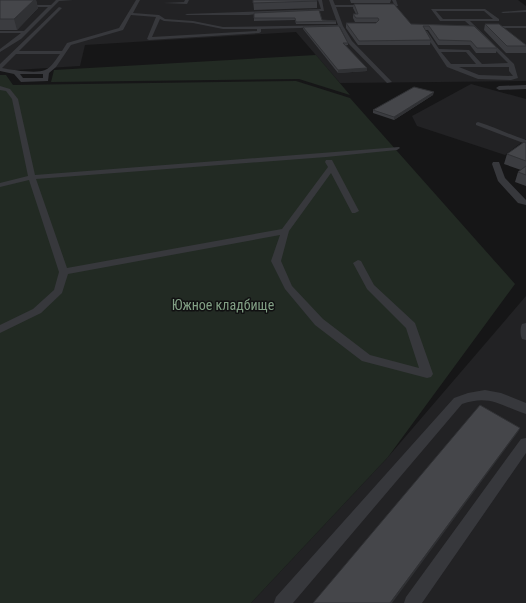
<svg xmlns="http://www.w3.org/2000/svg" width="526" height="603" viewBox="0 0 526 603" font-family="'Roboto Condensed',sans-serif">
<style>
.built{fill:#222224}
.green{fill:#222a23}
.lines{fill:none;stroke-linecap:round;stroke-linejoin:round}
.service{fill:#37383c;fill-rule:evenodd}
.wall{fill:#3b3c40}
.shaded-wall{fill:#303134}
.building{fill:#45464a;stroke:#303134}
.labels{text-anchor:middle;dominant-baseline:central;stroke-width:3;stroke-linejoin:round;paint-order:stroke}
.park-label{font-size:14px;fill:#82a085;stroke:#111112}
</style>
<rect width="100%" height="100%" fill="#161617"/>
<path class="built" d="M 0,0 L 518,0 L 526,6 L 526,81 L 340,83 L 296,32 L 85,45 L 80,66 L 0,71 Z
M 471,84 L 526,99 L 526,139 L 505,155 L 417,126 L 412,116 Z
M 526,296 L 526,603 L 251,603 L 388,457 Z"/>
<path class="green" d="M 316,55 L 350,95 L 299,79 L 51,82 L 54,70 Z
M 0,75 L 6,75 L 13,85 L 296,81 L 350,98 L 515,284 L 388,457 L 251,603 L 0,603 Z"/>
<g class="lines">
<path class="service" d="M 56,0 L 73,0 L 59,1 L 21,39 L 0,52 L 0,49 L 21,33 L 0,33 L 0,31 L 24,31 L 48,7 L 0,7 L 0,5 L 51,5 Z
M 136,0 L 140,0 L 133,13 L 159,15 L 165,19 L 193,21 L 223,27 L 338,25 L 329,0 L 333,0 L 335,5 L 367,5 L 366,7 L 336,7 L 343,26 L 352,41 L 392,82 L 387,83 L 348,43 L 340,27 L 261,29 L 261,32 L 259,33 L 149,40 L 147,39 L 156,17 L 131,15 L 123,30 L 71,45 L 56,67 L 49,73 L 48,81 L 21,82 L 14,74 L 0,71 L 0,64 L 59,7 L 62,8 L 19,51 L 62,51 L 67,43 L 119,28 ZM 160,19 L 164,21 L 193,23 L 223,29 L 257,29 L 257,31 L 152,37 ZM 16,54 L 60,54 C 56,59 52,67 45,70 C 37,74 12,70 2,68 ZM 20,74 L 43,74 L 43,78 L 23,78 Z
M 185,0 L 189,0 L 187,4 L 163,3 L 184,2 Z
M 318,0 L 322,0 L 324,11 L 262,13 L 249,15 L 187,15 L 185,14 L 321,9 Z
M 392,0 L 396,0 L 398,6 L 384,7 L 382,6 L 394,4 Z
M 431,9 L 485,9 L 499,19 L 499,21 L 470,21 L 514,64 L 518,78 L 511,80 L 478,79 L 447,67 L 423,31 L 427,31 L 439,49 L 469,50 L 482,64 L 508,63 L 474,29 L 465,21 L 440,21 ZM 436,11 L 484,11 L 493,19 L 443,19 ZM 441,52 L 466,52 L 476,64 L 451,64 ZM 459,67 L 509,67 L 509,71 L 513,76 L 479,75 Z
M 526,10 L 526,12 L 503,13 L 501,12 Z
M 488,26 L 526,26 L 526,28 L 490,28 Z
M 526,85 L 526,89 L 499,90 L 496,88 L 499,86 Z
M 0,86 L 10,89 L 18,99 L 35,175 L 399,147 L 400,148 L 397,150 L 326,157 L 36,179 L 67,268 L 282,229 L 328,167 L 325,162 L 326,160 L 332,160 L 359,211 L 355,213 L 352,213 L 331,173 L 289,231 L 281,261 L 292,286 L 323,319 L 370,355 L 419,368 L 406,328 L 367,289 L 353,263 L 358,260 L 361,261 L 374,285 L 415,323 L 433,374 L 431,377 L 427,378 L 362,361 L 315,325 L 285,289 L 271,261 L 280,235 L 68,274 L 62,293 L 41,313 L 0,333 L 0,325 L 33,309 L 54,290 L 59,272 L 29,180 L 0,187 L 0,183 L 28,176 L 12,99 L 6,91 L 0,90 Z
M 478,122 C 495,127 510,135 526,140 L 526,144 L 476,125 L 476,123 Z
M 493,162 L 499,162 L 505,178 L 526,200 L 526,205 L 518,203 L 498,181 L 492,164 Z
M 526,323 L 526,340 L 522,339 C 520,335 520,328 522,324 Z
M 485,390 L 501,393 L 526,403 L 526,414 C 501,406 490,394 462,404 L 293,603 L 274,603 L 276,597 L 454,398 L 468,393 Z
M 526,438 L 526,453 L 422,603 L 404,603 L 406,597 L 521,439 Z"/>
</g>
<path class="wall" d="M 0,0 L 36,0 L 38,8 L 17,30 L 0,30 Z
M 253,0 L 317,1 L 317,8 L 254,10 Z
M 350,0 L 391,0 L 390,3 L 351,3 Z
M 354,4 L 411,24 L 474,26 L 497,48 L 496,53 L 476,53 L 470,45 L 438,45 L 428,30 L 425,30 L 431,40 L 430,45 L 358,45 L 346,28 L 346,23 L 376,23 L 376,22 L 355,22 L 353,18 L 353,14 L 356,14 L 353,8 Z
M 254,13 L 322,20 L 336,21 L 336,24 L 296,24 L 295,20 L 254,21 Z
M 485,24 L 526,45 L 526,53 L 506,53 L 484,30 Z
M 303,27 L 348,43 L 348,45 L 346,45 L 367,71 L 338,73 L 303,29 Z
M 433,95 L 394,120 L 373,113 L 373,110 Z
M 526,143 L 526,186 L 515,182 L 518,172 L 521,170 L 504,164 L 507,154 Z"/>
<path class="shaded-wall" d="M 34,0 L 36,0 L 38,8 L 17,30 L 14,19 Z
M 367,68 L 367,71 L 338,73 L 338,70 Z
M 434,92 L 433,95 L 394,120 L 394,117 Z
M 520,428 L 518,432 L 392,603 L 390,603 Z"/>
<path class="building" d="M 0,0 L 34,0 L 14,19 L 0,19 Z
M 253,0 L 317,0 L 317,1 L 253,3 Z
M 354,4 L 394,4 L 411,24 L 474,26 L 497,48 L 477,48 L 471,41 L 439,40 L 429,26 L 423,26 L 431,40 L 359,41 L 346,23 L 376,23 L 379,20 L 378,18 L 356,18 L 353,14 L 358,14 Z
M 319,10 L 322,20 L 336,21 L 296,22 L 295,18 L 254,18 L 254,13 Z
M 485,24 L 499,24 L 526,45 L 526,46 L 507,46 Z
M 339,26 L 348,43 L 343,43 L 367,68 L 338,70 L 303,27 Z
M 414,87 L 434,92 L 394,117 L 373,110 Z
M 524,142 L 526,143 L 526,161 L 507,154 Z
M 526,166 L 526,175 L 518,172 Z
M 480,405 L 520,428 L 390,603 L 313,603 Z"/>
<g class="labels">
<g class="park-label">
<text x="223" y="305">Южное кладбище</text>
</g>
</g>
</svg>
